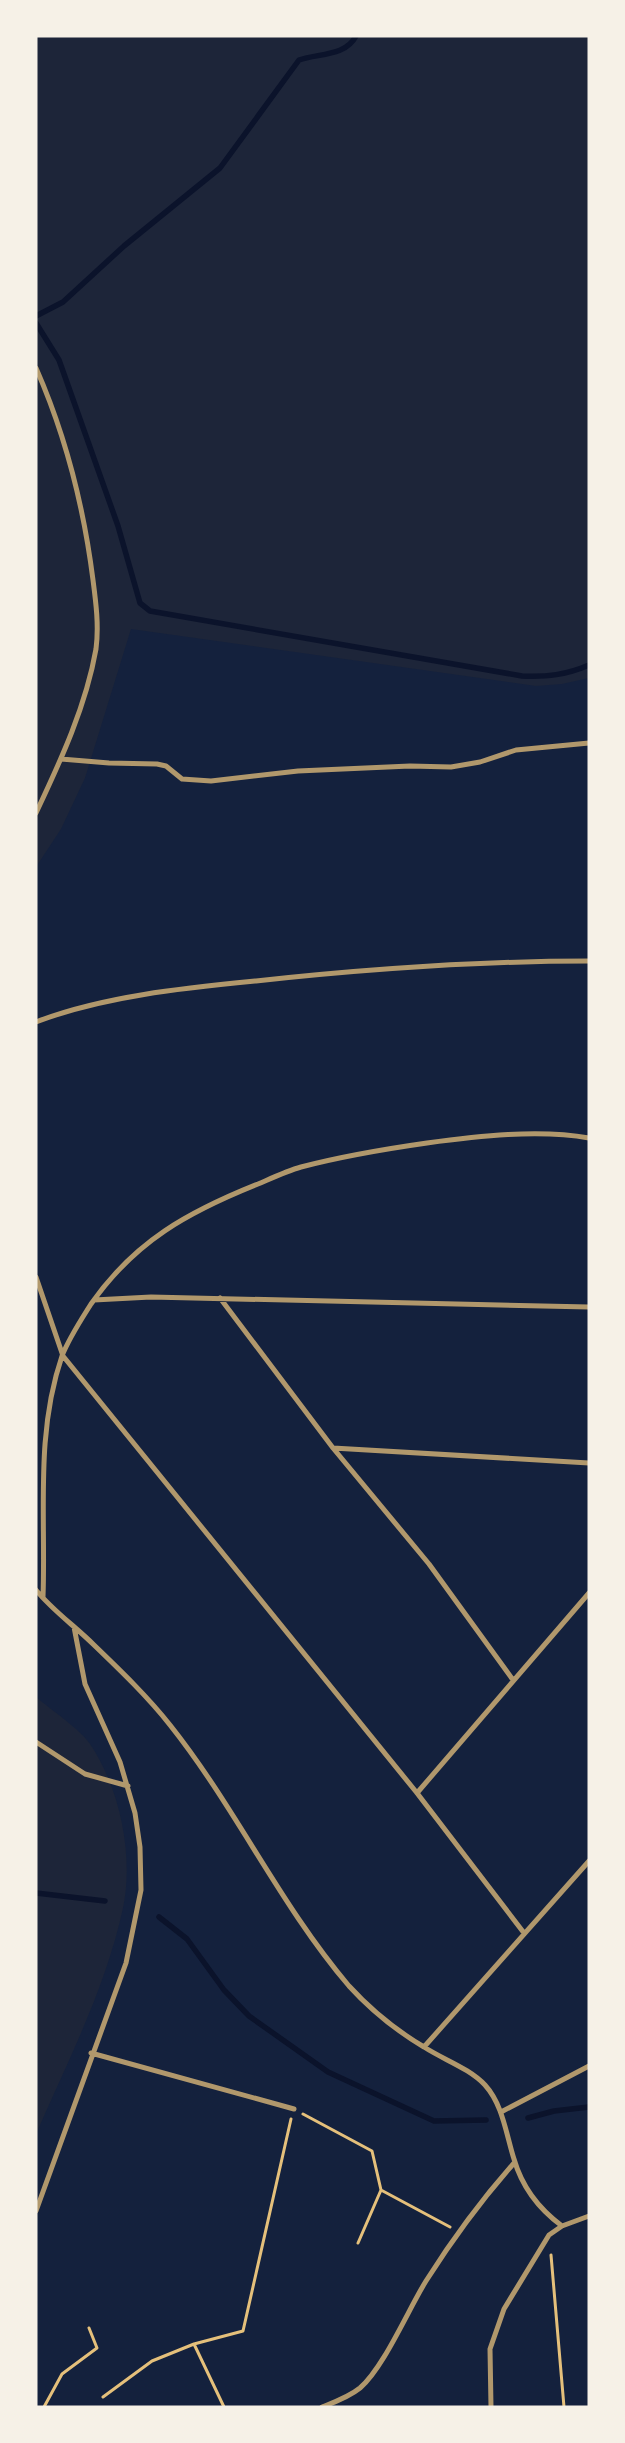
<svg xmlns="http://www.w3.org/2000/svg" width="625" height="2443" viewBox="0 0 625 2443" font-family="'Asap Condensed',sans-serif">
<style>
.green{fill:#1d2539}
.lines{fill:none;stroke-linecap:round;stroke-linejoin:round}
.stream{stroke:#0b132b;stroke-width:5.5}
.path{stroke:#e5c07b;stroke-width:3}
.minor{stroke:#b1986c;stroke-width:5}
</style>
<rect width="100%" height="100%" fill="#14213d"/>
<path class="green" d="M 36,36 L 589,36 L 589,678 L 562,684 L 536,686 L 131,629 L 85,778 L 61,829 L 36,867 Z
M 36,1697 C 50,1709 81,1730 90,1744 C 120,1788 134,1856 123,1908 C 106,1987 68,2061 36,2134 Z"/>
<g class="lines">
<path class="stream" d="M 36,316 L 63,302 L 124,246 L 220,168 L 299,60 C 318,53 345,57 356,36
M 36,323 L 59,360 L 118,526 L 140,603 L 150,611 L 522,676 C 547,677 566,675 589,665
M 36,1893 L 105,1901
M 159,1917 L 187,1939 L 224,1990 L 249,2016 L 328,2072 L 434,2121 L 486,2120
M 528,2118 L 554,2111 L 589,2107"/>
<path class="path" d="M 303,2114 L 372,2151 L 381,2190 L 450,2227
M 358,2243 L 381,2190
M 551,2255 L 564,2407
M 103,2397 L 152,2361 L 194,2344
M 44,2407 L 62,2374 L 97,2348 L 89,2328
M 224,2407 L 194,2344 L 243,2331 L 291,2119"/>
<path class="minor" d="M 36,368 C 65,434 84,509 93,580 C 96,603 99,626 96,649 C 86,706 61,760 36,813
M 61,759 L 109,763 L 157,764 L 166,766 L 182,779 L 211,781 L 298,771 L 410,766 L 451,767 L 480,762 L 516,750 L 589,743
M 36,1022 C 103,996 185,988 256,981 C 366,969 478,961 589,961
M 36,1277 L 63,1356 L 417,1793 L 524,1933
M 220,1298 L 333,1448 L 429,1564 L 513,1680
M 94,1300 L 151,1297 L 589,1307
M 333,1448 L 589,1463
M 36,1590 C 53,1611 75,1626 94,1645 C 120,1670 148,1697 170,1725 C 236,1808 280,1905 349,1986 C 370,2009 397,2031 424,2047 C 444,2060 469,2068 485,2085 C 503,2105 506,2134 514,2159 C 522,2187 539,2209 562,2226 L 589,2216
M 43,1597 C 46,1516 35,1435 62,1356 C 69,1338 81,1320 91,1304 C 135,1241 188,1212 258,1184 C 272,1178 287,1171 301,1167 C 343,1156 385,1149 427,1143 C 477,1136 539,1129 589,1138
M 36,1742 L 85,1774 L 128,1786
M 417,1793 L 589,1593
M 424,2047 L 589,1861
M 91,2053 L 294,2109
M 501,2112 L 589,2066
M 36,2211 L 126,1963 L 141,1890 L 140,1847 L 135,1813 L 120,1762 L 85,1684 L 74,1627
M 322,2407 C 335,2402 349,2397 360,2388 C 384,2367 408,2310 426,2281 C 452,2240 482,2199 515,2162
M 491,2407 L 490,2349 L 504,2309 L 549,2235 L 562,2226"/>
</g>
<rect width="625" height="2443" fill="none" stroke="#f6f1e7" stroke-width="75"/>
</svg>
